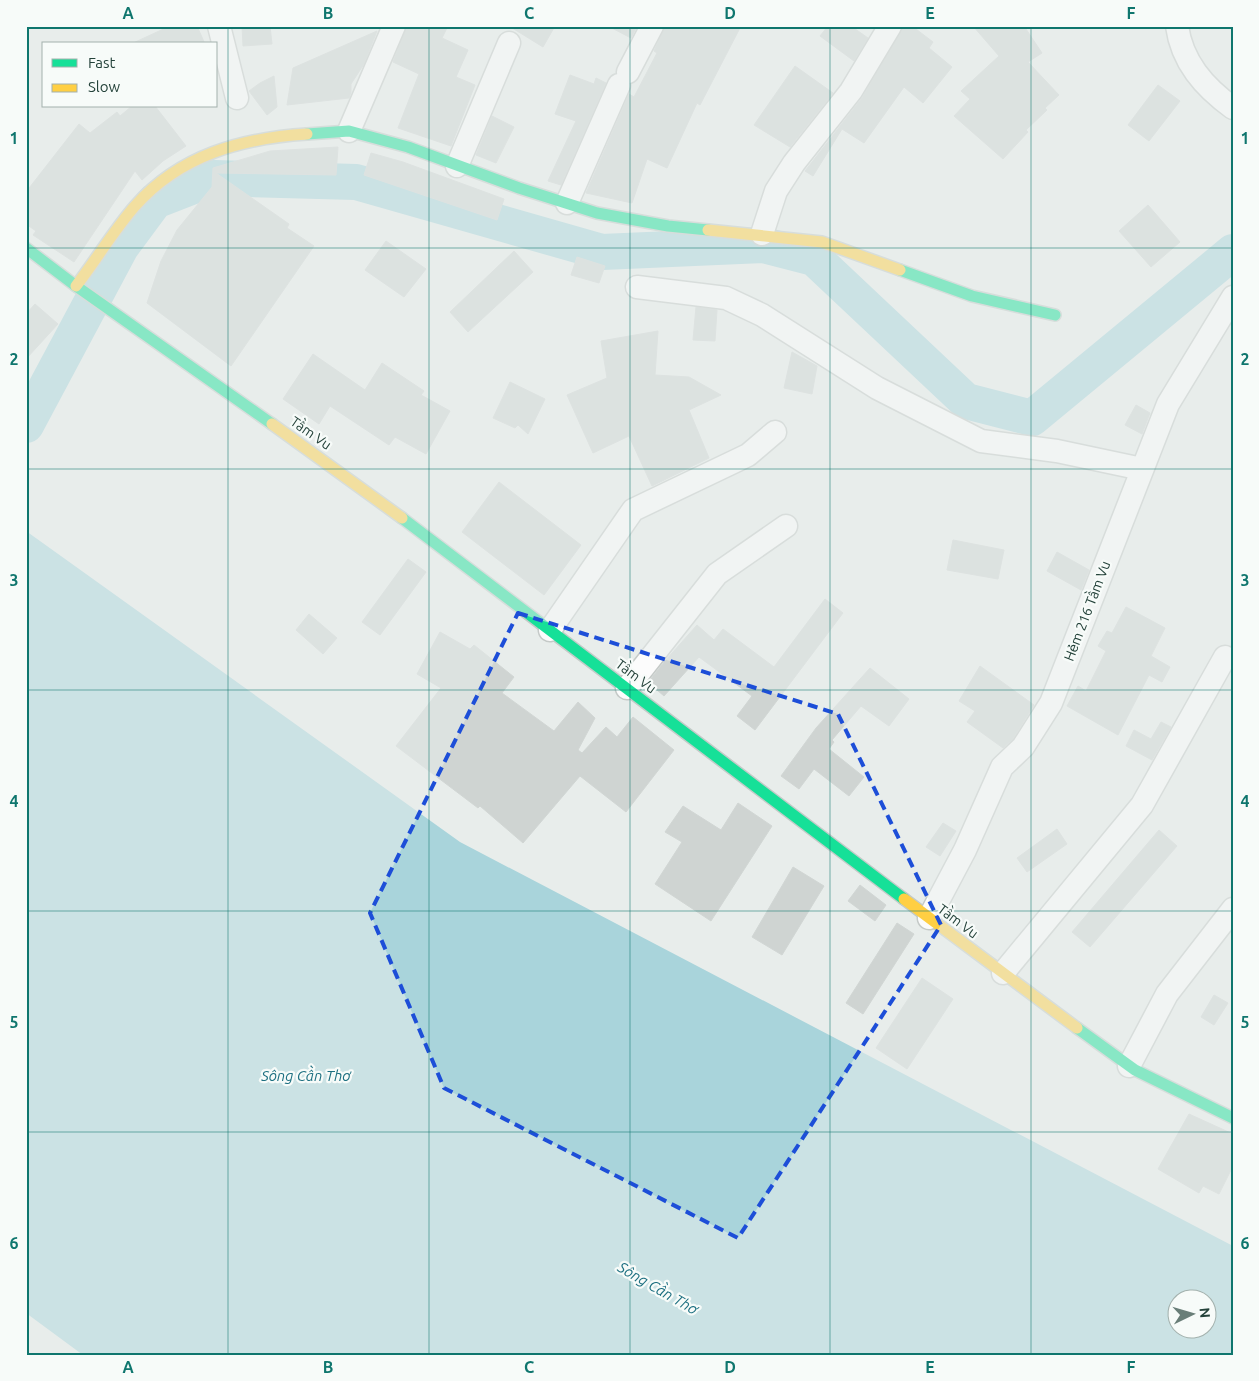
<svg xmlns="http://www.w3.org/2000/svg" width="1259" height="1381" viewBox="0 0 1259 1381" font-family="Ubuntu,sans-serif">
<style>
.water{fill:#a9d4db;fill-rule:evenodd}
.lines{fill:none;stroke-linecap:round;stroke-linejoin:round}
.river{stroke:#a9d4db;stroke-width:36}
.building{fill:#cfd4d2;stroke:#d1d6d4}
.street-casing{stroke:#c5cac8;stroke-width:25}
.fast-casing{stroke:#c3cbc8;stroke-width:14}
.slow-casing{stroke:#c3cbc8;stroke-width:14}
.street{stroke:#fcfcfc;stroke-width:22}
.fast{stroke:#16e098;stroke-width:11}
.slow{stroke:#ffcf43;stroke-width:11}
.marked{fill:none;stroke:#1d4ed8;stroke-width:4;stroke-dasharray:10 6;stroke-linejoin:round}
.grid{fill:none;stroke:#0f766e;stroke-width:1;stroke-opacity:0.55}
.labels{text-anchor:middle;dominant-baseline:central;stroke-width:4.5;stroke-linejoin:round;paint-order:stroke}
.street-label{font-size:14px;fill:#24423a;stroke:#f7fbf9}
.water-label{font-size:15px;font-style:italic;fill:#1c6f80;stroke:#f7fbf9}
.neatline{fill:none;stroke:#0f766e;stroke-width:2}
.grid-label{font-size:16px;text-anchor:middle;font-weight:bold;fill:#0f766e}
</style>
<rect width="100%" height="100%" fill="#e8edeb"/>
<path class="water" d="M 26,531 L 460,842 L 1233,1246 L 1233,1355 L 83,1355 L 26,1313 ZM 1176,1298 L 1206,1298 L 1206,1328 L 1176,1328 Z"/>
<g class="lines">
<path class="river" d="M 26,425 L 121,247 L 155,201 L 214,178 L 356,182 L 602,252 L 763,245 L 814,258 L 966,401 L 1032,418 L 1233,252"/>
</g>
<path class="building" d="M 170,26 L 197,26 L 205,44 L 131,44 Z
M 242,26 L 270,26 L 272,44 L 243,46 Z
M 407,26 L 448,26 L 442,38 L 468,50 L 456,77 L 475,85 L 451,146 L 398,128 L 419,74 L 393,62 Z
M 509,26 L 555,26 L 543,47 Z
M 608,26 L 637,26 L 631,38 Z
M 665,26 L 741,26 L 700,105 L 697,103 L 667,168 L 647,159 L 632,203 L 586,193 L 629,94 L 634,97 L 657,53 L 654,51 Z
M 828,26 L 851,26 L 868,38 L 854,61 L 820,36 Z
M 903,26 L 912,26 L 933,42 L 929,48 L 952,67 L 923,103 L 904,87 L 864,143 L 842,129 L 813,176 L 805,171 L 862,98 Z
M 973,26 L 1024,26 L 1042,53 L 1028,62 L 1059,95 L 1045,108 L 1047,110 L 1026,130 L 1028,132 L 1003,159 L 954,116 L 970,99 L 961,91 L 999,56 Z
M 377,31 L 364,64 L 351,84 L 351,92 L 349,98 L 287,105 L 293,68 Z
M 795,66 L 833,93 L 790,147 L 754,125 Z
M 570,75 L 594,84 L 596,78 L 606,83 L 561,185 L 548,181 L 576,121 L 555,114 Z
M 274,76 L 277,107 L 267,115 L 249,91 L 260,83 Z
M 1158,85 L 1180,101 L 1149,141 L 1128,125 Z
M 132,106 L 155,106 L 186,146 L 163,161 L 142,180 L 135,171 L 74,262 L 33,235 L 36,231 L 26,224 L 26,192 L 79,124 L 90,133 L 117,112 L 120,116 Z
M 492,116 L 514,127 L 496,163 L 476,155 Z
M 338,147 L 336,175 L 216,173 L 289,224 L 287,228 L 314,246 L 231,366 L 147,303 L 161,261 L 177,230 L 212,187 L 213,168 L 270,151 Z
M 371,153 L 403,162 L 504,199 L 497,220 L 364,175 Z
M 1148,205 L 1180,242 L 1151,267 L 1119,231 Z
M 386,241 L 426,269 L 404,297 L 365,270 Z
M 514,251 L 533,272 L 468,332 L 450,312 Z
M 577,257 L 605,266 L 599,283 L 571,275 Z
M 35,304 L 58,324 L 26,359 L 26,314 Z
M 696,307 L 717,310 L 715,341 L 693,340 Z
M 658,331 L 655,375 L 689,377 L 721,395 L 689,410 L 709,458 L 652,486 L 629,436 L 593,453 L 567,395 L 607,378 L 601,341 Z
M 792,352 L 817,366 L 812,394 L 784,388 Z
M 313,354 L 365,390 L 382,363 L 424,391 L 421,395 L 450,411 L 426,454 L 395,437 L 389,445 L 330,406 L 319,424 L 283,399 Z
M 510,382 L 545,399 L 528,434 L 518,425 L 515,428 L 493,418 Z
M 1136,405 L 1150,413 L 1142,434 L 1125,425 Z
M 499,482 L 581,545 L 544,595 L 462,532 Z
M 953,540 L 1004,550 L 998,579 L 947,570 Z
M 1057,552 L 1089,570 L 1081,590 L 1047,571 Z
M 408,559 L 426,572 L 380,635 L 362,622 Z
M 825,599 L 843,613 L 755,730 L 737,716 L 752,696 L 699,657 L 664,696 L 650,684 L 650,680 L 665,661 L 697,625 L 714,640 L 723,629 L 774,667 Z
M 1126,607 L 1165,628 L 1151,656 L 1170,667 L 1162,682 L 1149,675 L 1118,735 L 1067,706 L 1078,686 L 1086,691 L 1106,651 L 1098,646 L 1107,631 L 1112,633 Z
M 309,614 L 337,638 L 323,654 L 296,630 Z
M 440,632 L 470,649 L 474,645 L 514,677 L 502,693 L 554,731 L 578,702 L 595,718 L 578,750 L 582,753 L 606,727 L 617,737 L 633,717 L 674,750 L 626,812 L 580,776 L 523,843 L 480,806 L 478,808 L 396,746 L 441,688 L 417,674 Z
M 980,666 L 1034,705 L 1013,739 L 1003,748 L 967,722 L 975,711 L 959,701 Z
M 870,668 L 909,699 L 889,726 L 861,706 L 832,740 L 834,742 L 829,749 L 864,777 L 849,796 L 814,769 L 799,789 L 781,776 L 816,728 Z
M 1161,722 L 1171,727 L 1152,760 L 1126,746 L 1134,730 L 1151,739 Z
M 738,803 L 772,826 L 711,921 L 655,884 L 682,842 L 665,832 L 683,806 L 721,830 Z
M 943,823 L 956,831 L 940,856 L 926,847 Z
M 1057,829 L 1067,844 L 1027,872 L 1017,858 Z
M 1159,830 L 1177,846 L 1090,947 L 1072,932 Z
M 793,867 L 824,886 L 782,955 L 752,937 Z
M 860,885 L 886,905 L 875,921 L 848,901 Z
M 897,923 L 914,934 L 863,1014 L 846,1003 Z
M 922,978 L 953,999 L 907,1069 L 876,1048 Z
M 1214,995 L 1228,1003 L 1214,1025 L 1201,1017 Z
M 1189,1114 L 1233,1134 L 1233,1166 L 1219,1194 L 1203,1186 L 1199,1193 L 1158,1169 Z"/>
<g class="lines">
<defs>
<path id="street" d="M 219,26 L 237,98
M 1177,26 C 1182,62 1204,87 1233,108
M 628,72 L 652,26
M 349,131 L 394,26
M 457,166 L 509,43
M 567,203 L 619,85
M 762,234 L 776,191 L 794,163 L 851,91 L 890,26
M 637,287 L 726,298 L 762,315 L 877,388 L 981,441 L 1057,451 L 1142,469
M 550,630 L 633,510 L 748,455 L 775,432
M 627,688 L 717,574 L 786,526
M 929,918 L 965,850 L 1002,767 L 1023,747 L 1051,703 L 1168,404 L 1233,297
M 1003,973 L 1142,805 L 1225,657
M 1129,1066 L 1167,994 L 1233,909"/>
<path id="fast" d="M 307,134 L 349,131 L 408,147 L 519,188 L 597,213 L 668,226 L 708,230
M 26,248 L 76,286 L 272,424
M 900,270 L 972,296 L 1055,315
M 402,518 L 904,899
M 1077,1028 L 1135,1070 L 1233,1118"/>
<path id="slow" d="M 708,230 L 822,242 L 900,270
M 76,286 C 96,260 114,230 135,206 C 180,155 242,138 307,134
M 272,424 L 402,518
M 904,899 L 1077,1028"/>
</defs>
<use href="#street" class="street-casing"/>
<use href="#fast" class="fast-casing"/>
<use href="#slow" class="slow-casing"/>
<use href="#street" class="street"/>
<use href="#fast" class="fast"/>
<use href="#slow" class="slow"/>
</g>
<path d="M0 0H1259V1381H0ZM 518,613 L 838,714 L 941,925 L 738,1238 L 444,1088 L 370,913 Z" fill="#e8edeb" fill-opacity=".55" fill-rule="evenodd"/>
<path class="marked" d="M 518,613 L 838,714 L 941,925 L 738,1238 L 444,1088 L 370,913 Z"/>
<path class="grid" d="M 228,26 L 228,1355M 429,26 L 429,1355M 630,26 L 630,1355M 830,26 L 830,1355M 1031,26 L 1031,1355M 26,248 L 1233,248M 26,469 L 1233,469M 26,690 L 1233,690M 26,911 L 1233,911M 26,1132 L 1233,1132"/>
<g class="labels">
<g class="street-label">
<text transform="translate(311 433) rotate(35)">Tầm Vu</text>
<text transform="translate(1087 611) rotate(-69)">Hẻm 216 Tầm Vu</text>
<text transform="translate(636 676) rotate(37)">Tầm Vu</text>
<text transform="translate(958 921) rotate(37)">Tầm Vu</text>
</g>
<g class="water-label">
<text x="306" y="1075">Sông Cần Thơ</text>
<text transform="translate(658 1288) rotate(30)">Sông Cần Thơ</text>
</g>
</g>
<rect width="1259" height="1381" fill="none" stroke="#f7fbf9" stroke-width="55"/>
<rect x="42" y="42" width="175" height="65" fill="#f7fbf9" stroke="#a3b1ad"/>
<rect x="52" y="59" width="25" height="8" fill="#16e098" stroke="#a3b1ad"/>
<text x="88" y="68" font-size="15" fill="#24423a">Fast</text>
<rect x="52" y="84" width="25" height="8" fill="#ffcf43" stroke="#a3b1ad"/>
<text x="88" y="92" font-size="15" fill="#24423a">Slow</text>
<g transform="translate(1192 1314) rotate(85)"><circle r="24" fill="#f7fbf9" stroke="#a3b1ad"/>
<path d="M0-4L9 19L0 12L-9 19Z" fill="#697e78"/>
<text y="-8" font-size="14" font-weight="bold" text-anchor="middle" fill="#24423a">N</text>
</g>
<rect x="28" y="28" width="1204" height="1326" class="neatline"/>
<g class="grid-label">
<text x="128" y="19">A</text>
<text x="328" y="19">B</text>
<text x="529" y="19">C</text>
<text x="730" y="19">D</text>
<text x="930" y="19">E</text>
<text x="1131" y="19">F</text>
<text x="14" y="144">1</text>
<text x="1245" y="144">1</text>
<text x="14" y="365">2</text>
<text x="1245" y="365">2</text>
<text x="14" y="586">3</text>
<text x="1245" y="586">3</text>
<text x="14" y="807">4</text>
<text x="1245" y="807">4</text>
<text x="14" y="1028">5</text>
<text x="1245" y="1028">5</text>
<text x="14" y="1249">6</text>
<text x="1245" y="1249">6</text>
<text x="128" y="1373">A</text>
<text x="328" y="1373">B</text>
<text x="529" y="1373">C</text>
<text x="730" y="1373">D</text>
<text x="930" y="1373">E</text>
<text x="1131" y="1373">F</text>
</g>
</svg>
